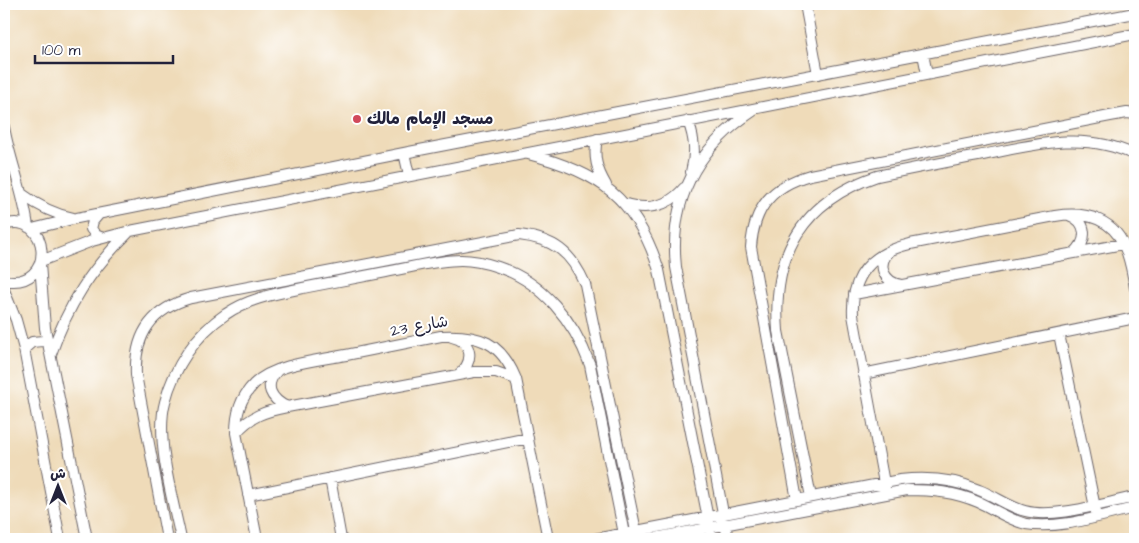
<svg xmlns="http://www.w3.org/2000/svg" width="1139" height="543" viewBox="0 0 1139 543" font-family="'Architects Daughter','Playpen Sans Arabic',sans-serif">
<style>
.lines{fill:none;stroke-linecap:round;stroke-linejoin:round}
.minor-casing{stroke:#6a6367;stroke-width:12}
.minor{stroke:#fff;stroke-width:10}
.poi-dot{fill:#d1495b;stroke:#fff;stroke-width:2}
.labels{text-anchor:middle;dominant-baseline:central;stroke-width:4;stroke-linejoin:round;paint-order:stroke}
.poi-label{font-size:16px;font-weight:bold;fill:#22223b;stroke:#fff;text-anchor:start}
.street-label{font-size:16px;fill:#22223b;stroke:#fff}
</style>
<rect width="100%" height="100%" fill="#fff"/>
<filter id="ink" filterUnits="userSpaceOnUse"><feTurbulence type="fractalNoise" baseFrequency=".02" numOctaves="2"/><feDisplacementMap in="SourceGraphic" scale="10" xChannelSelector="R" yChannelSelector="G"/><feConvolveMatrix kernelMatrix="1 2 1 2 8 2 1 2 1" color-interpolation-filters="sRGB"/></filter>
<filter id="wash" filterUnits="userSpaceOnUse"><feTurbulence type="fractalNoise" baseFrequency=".0096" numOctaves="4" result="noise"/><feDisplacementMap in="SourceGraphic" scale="20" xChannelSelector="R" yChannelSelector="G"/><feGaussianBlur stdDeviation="1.12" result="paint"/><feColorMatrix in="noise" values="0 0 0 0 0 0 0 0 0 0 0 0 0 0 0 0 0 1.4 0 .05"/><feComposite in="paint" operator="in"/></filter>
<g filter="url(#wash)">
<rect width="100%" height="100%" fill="#efdbb9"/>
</g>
<g filter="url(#ink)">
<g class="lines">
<defs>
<path id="minor" d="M 805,4 L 818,74
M 923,54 L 927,74
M 688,121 C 695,139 696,154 691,172
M 4,127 C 10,161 24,193 28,227
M 597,139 C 593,157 597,170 606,185
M 404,153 L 409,175
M 528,154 C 599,172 636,198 659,270 L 712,539
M 22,194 C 38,206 53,214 73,218
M 623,203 C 646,211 668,207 684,188
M 99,214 L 93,221 L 91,229 L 96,235 L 103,238
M 1069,215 C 1088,222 1088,241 1074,253
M 4,225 C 51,210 57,291 4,280
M 32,229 L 77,218 L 409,152 L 1135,13
M 889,252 C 876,265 884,282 901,285
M 41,261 L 92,241 L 130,231 L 1135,34
M 40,264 L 45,328 L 87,539
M 4,290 L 16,320 L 24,349 L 60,539
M 854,294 L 1123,244
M 1059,334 L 1096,512
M 452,337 C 474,342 474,363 458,375
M 24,349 L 32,342 L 43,341 L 48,343
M 51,354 C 68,305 91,269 128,233
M 277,371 C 263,386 271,399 287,407
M 863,374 L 1135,318
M 236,433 C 250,416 266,411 287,407 L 474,372 L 496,372 L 516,379
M 330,478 L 341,539
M 886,494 L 853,315 C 851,275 872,253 910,244 L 1055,216 C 1087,211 1116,219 1127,253 C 1131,264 1133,276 1135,288
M 248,495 L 528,438
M 811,497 L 778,331 C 772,253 803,201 877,176 C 911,169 945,162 978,156 C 1032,145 1083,130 1135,155
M 797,500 L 751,247 C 754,207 772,186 810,175 L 1110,116 L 1127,113 L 1135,114
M 167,539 L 136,375 C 134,334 152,309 191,298 L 519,235 C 554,239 571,252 585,284 L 636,531
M 181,539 C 173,500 155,439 165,402 C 174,367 196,334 226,314 C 250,297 280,293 308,287 C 334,282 360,277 386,272 C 410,268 436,260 461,260 C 473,260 486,263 498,267 C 543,282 574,321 590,365 L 624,534
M 257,539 L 236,433 C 236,414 240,398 254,384 C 275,363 322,360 351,354 C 381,348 411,342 441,336 C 480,334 501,342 516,379 L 548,539
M 595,539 L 900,480 C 927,477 954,479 979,490 C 995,496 1009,507 1025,511 C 1055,519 1104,503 1135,497
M 650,539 L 907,490 C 932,490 955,492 978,502 C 994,509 1009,520 1026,524 C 1060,530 1102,515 1135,508
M 728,539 L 676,267 C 669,200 697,148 753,111"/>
</defs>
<use href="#minor" class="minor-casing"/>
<use href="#minor" class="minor"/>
</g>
</g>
<circle class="poi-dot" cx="357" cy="119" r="5"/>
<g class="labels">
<g class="poi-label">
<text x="367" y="119">مسجد الإمام مالك</text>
</g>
<g class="street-label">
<text transform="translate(419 326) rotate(-10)">شارع 23</text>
</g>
</g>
<rect width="1139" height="543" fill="none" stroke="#fff" stroke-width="20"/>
<g transform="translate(58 486)" stroke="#ffffff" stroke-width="4" paint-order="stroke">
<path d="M0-4L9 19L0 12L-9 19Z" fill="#22223b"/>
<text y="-8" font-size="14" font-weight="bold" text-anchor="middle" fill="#22223b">ش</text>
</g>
<path d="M35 55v8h138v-8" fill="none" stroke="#22223b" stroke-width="2.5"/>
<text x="42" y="55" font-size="15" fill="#22223b" stroke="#ffffff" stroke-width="4" paint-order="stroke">100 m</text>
</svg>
